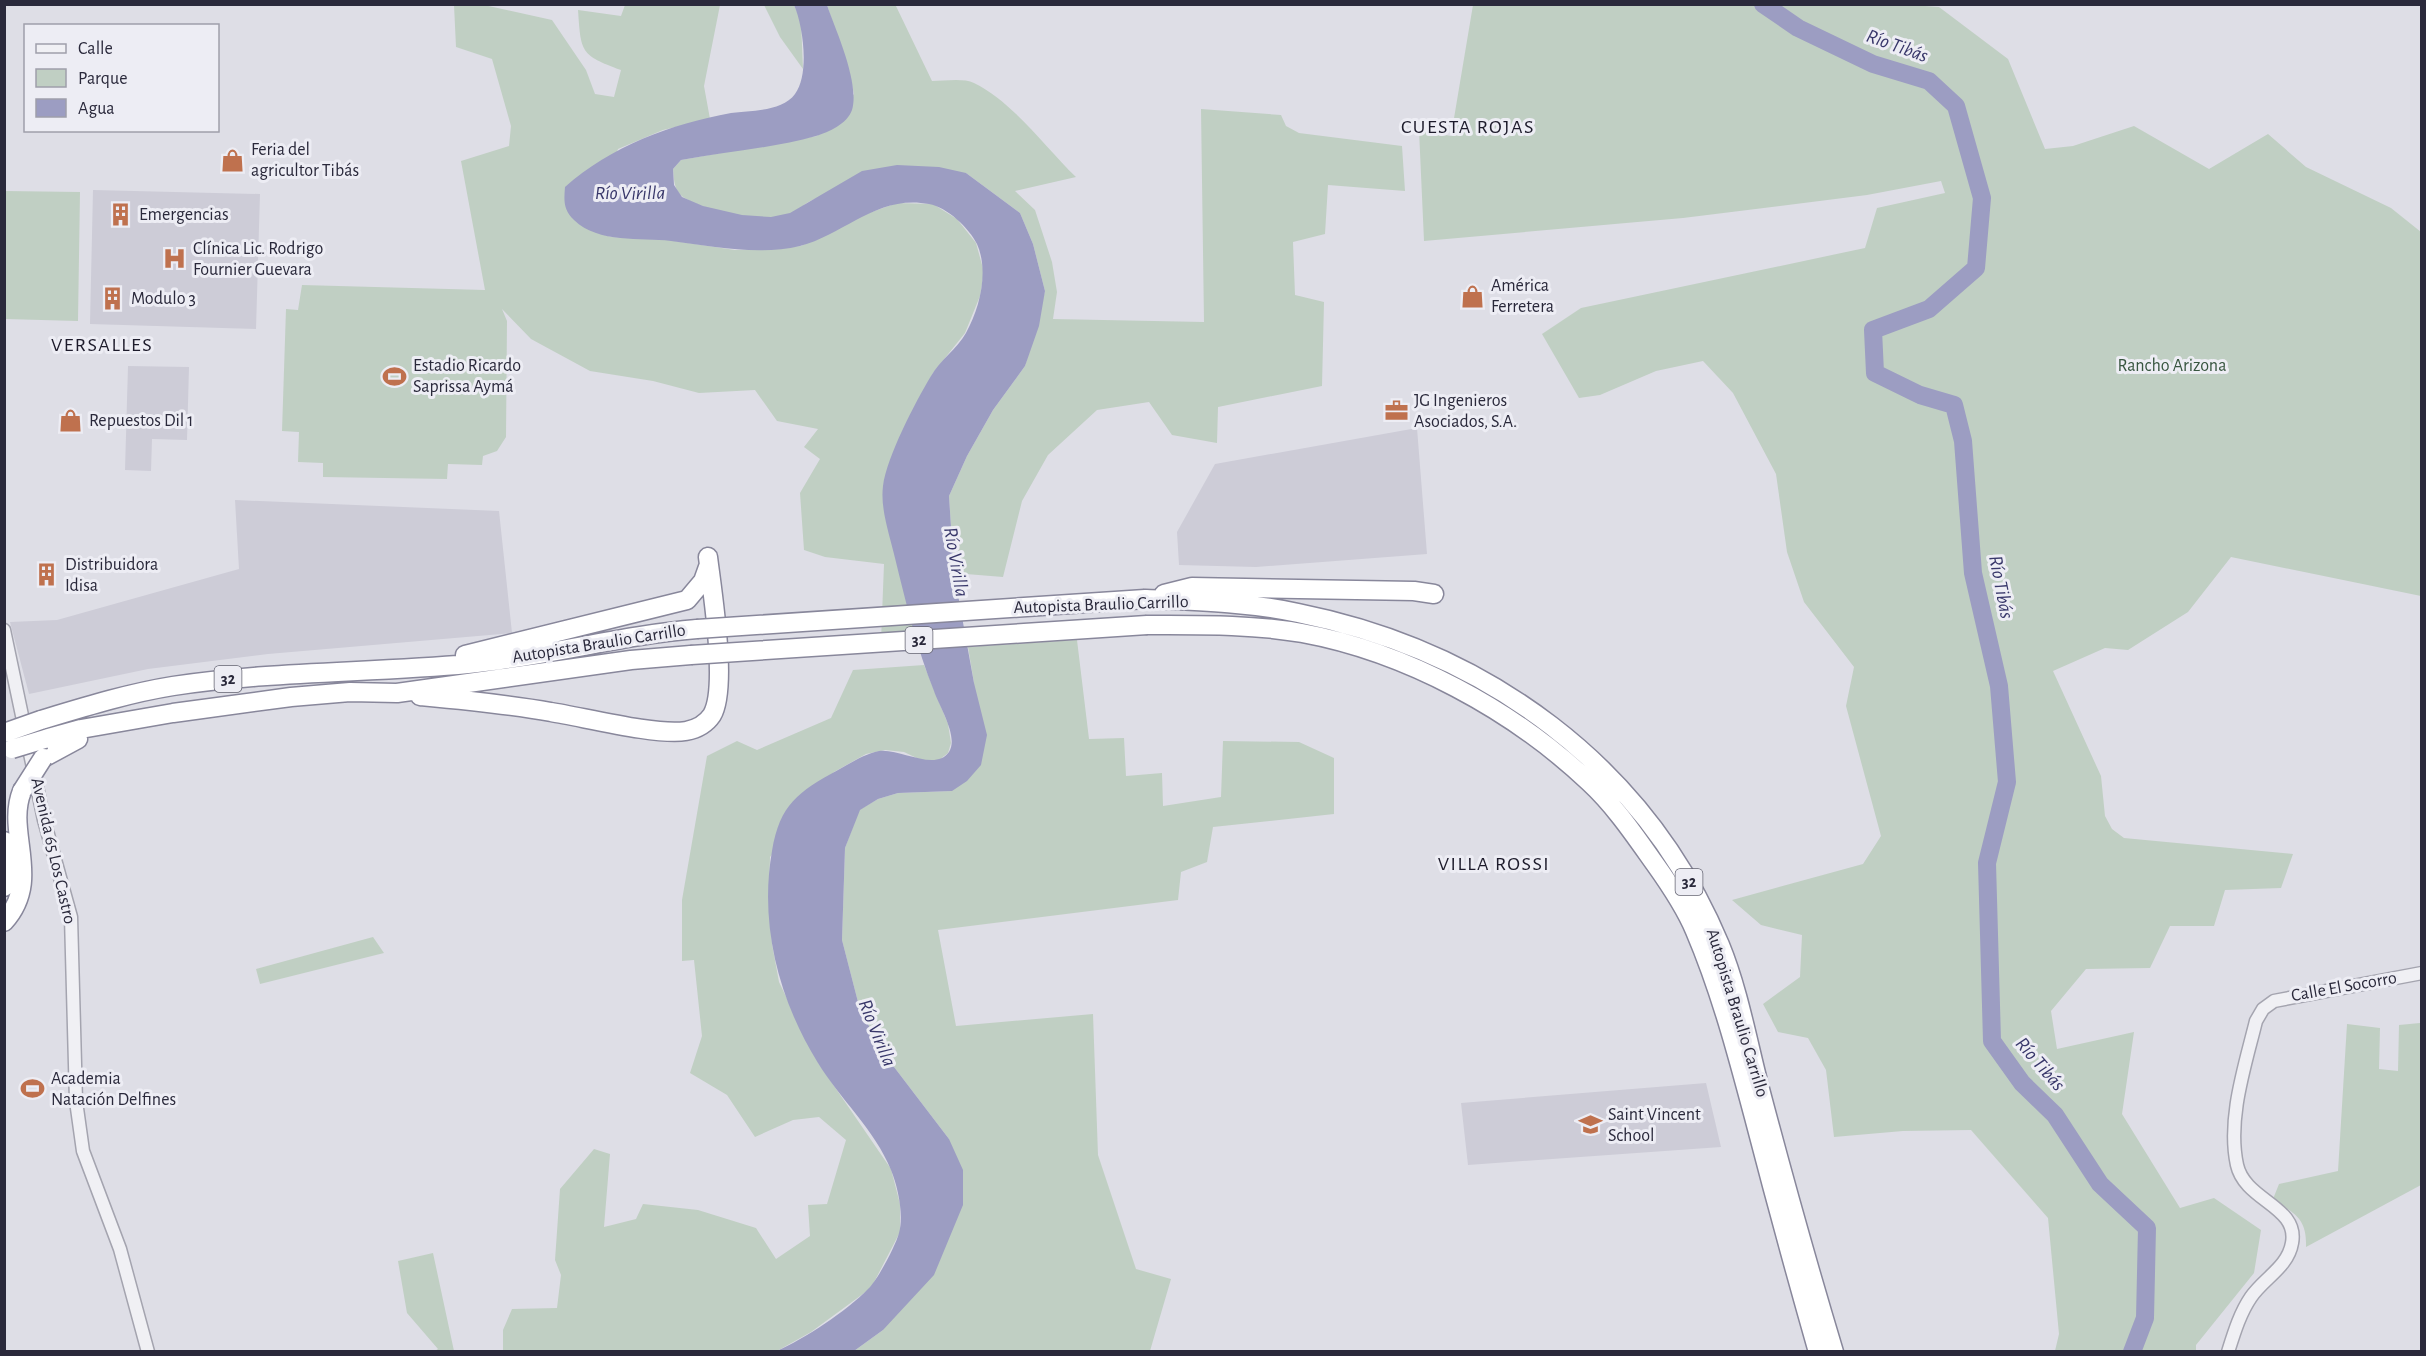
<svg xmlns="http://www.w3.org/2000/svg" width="2426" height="1356" viewBox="0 0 2426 1356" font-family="'Alegreya Sans',sans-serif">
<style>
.built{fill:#cdccd7}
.green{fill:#c0cfc3}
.water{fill:#9c9dc2}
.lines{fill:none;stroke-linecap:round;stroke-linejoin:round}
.river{stroke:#9c9dc2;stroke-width:18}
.minor-casing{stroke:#a4a4af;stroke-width:15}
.highway-casing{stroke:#88879b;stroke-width:21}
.minor{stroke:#f0f0f4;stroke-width:12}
.highway{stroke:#fff;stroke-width:18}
.highway-bridge-casing{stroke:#88879b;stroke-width:21;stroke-linecap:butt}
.highway-bridge{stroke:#fff;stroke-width:18}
.labels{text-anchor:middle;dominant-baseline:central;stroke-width:6;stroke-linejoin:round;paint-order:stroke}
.shield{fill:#ededf4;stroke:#646472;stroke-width:1.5}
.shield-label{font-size:16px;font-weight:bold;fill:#2a293b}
.poi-label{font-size:18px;fill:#2a293b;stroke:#ededf4;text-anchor:start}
.park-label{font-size:18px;fill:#37553f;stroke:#ededf4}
.street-label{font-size:18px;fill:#2a293b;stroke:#ededf4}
.water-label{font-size:20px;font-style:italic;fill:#38376a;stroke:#ededf4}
.neighbourhood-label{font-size:20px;letter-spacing:1.5px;fill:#1d1b2b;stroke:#ededf4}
</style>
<rect width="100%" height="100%" fill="#dedee6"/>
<path class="built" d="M 93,190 L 260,194 L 256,329 L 90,324 Z
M 128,366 L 189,367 L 187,440 L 152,439 L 151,471 L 125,470 Z
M 1417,428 L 1427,554 L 1256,567 L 1179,565 L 1177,532 L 1215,464 Z
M 235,500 L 499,511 L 512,633 L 268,654 L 148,669 L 29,694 L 10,622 L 57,620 L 239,569 Z
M 1706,1083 L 1721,1147 L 1468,1165 L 1461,1103 Z"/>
<path class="green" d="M 895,4 L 932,81 C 944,81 964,78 974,83 C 1013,102 1045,147 1076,177 L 1015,191 L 1035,210 L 1052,262 L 1057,292 L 1053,319 L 1204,322 L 1201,109 L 1281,115 L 1286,126 L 1299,133 L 1402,146 L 1405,191 L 1328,185 L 1325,234 L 1293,242 L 1295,295 L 1324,302 L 1322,386 L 1218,407 L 1217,443 L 1172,435 L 1149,402 L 1097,410 L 1048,455 L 1022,501 L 1003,577 L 954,573 L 949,496 L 967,456 L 993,410 L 1025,366 L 1045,291 L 1033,244 L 1020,213 L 966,173 C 919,181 863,186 817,198 C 807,201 799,210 790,214 C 764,223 706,212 683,197 C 674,191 674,179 673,169 L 681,160 L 817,136 L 854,94 L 849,71 L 827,5 Z
M 1897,4 L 1939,7 L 2008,59 L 2045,149 L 2073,146 L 2134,126 L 2209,169 L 2268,134 L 2306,167 L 2391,208 L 2421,232 L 2421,596 L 2231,557 L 2188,612 L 2128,650 L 2105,648 L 2053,671 L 2101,776 L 2105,816 L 2112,829 L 2124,838 L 2293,854 L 2281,888 L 2225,890 L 2214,926 L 2170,926 L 2150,968 L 2086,969 L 2051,1011 L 2057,1049 L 2134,1032 L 2122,1114 L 2180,1208 L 2214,1198 L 2261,1230 L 2254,1273 L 2196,1345 L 2196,1351 L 2055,1351 L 2059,1334 L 2048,1218 L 1971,1130 L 1903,1131 L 1834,1137 L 1826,1070 L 1808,1038 L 1778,1032 L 1763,1004 L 1800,977 L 1802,935 L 1761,925 L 1732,900 L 1863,864 L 1881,836 L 1846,706 L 1854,667 L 1804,602 L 1787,552 L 1776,474 L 1733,393 L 1703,361 L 1656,371 L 1600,395 L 1579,398 L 1542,334 L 1581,308 L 1865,248 L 1877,208 L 1945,193 L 1941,181 L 1867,195 L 1683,218 L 1424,241 L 1419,130 L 1451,136 L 1473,5 Z
M 454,5 L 484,5 L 552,20 L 586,70 L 595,94 L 614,97 L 621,70 C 580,55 581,52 578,10 L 621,16 L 625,5 L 720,5 L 704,86 L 710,119 L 663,130 L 618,149 L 589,230 L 611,237 L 668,240 L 735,250 L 768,249 L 801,246 L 866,214 L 897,203 L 933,204 L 957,219 L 976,243 L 984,272 L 980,296 L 965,333 L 933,373 L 897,444 L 917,639 L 881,641 L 884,564 L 825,557 L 804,550 L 800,493 L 820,459 L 804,447 L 818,429 L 777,421 L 755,390 L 699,393 L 653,381 L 590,371 L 531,339 L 502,309 L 507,321 L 506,437 L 497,451 L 483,456 L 482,465 L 448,464 L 447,479 L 323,477 L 323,463 L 298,462 L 299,432 L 282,431 L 286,309 L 298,310 L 302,285 L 485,290 L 461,161 L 509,146 L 511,126 L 492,59 L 456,47 Z
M 764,5 L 794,5 L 801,21 L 803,69 L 780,37 Z
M 5,191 L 80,192 L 78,321 L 5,319 Z
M 1077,640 L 1089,739 L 1124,738 L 1126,776 L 1162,773 L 1163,806 L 1221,797 L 1223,741 L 1299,742 L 1334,758 L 1334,814 L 1213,827 L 1207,862 L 1181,872 L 1178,900 L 938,930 L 956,1026 L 1093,1014 L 1098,1155 L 1136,1269 L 1171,1279 L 1150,1351 L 854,1351 L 883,1330 L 949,1139 L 878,1046 L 858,1002 L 842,940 L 845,848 L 859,810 L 878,799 L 898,793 L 952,791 L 974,683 L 968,647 Z
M 924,665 L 948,724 L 951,743 L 948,753 L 939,760 L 923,761 L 904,752 L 885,750 L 866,754 L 834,772 L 770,857 L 769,895 L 772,944 L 779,982 L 819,1064 L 891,1169 L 900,1204 L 900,1232 L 871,1288 L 811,1332 L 777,1351 L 503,1351 L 503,1330 L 512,1309 L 557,1308 L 561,1275 L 555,1260 L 560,1189 L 594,1149 L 610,1154 L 604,1227 L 636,1219 L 643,1204 L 698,1210 L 756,1228 L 776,1259 L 810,1236 L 808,1205 L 827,1204 L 846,1140 L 819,1117 L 793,1120 L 755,1137 L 727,1095 L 690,1073 L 702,1036 L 694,960 L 682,961 L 682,900 L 707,756 L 737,741 L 757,750 L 831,718 L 853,670 Z
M 373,937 L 384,953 L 260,984 L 256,969 Z
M 2420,1023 L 2421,1185 L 2306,1247 C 2307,1218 2295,1214 2273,1199 L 2279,1184 L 2338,1171 L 2347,1024 L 2380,1028 L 2379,1069 L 2398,1071 L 2399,1025 Z
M 433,1253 L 454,1351 L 435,1351 L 438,1349 L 407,1313 L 398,1261 Z"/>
<path class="water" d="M 794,5 L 827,5 C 836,31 860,83 852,110 C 847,124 829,132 816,136 C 773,148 725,152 681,160 L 673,169 L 674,185 L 682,197 L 703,206 L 742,215 L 771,217 L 790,213 L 862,171 L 897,165 L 939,167 L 966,173 L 1020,213 L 1033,244 L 1045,291 L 1039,326 L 1025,366 L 993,410 L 967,456 L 949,496 L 954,573 L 974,683 L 987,735 L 981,765 L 967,781 L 952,791 L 898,793 L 878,799 L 860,810 L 845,848 L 842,940 L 858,1002 L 878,1046 L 949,1139 L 963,1170 L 963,1205 L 934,1275 L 883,1330 L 854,1351 L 777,1351 C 804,1339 847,1311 868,1289 C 877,1281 896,1245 899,1233 C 904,1215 898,1187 891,1170 C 875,1130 840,1099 818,1063 C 779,1000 759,925 772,851 C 780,804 798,792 838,770 C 851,763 864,754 879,751 C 900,748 935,772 949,752 C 959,737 939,706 934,691 C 917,649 906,603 895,558 C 890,536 880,509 883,486 C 887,456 915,403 931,376 C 940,360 957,349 966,333 C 980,308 989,271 977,244 C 969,228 947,207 929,204 C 878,194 845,234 800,246 C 757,256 713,246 671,241 C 640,237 599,244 574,220 C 563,210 564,200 565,187 C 611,146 671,124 731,113 C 751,110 782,112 795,94 C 810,74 803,25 794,5 Z"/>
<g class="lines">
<path class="river" d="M 1763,4 L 1798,28 L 1873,64 L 1929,81 L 1956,106 L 1982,198 L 1976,268 L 1929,309 L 1873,330 L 1875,373 L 1920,395 L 1954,405 L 1963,441 L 1973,573 L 1999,686 L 2007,782 L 1987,863 L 1992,1041 L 2022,1083 L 2055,1115 L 2100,1184 L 2147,1228 L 2145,1318 L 2132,1352"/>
<defs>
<path id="minor" d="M 4,630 L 44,820 L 71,917 L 76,1101 L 83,1151 L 120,1249 L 148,1352
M 2228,1352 C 2234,1333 2240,1313 2251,1297 C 2264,1278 2288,1267 2292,1243 C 2299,1206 2245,1201 2237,1165 C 2227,1119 2245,1066 2256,1021 L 2263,1009 L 2274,1001 L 2422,973"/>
<path id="highway" d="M 1164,594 L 1192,587 L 1414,591 L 1434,594
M 1145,599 C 1196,601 1247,602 1298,613 C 1486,651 1645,765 1720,945 C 1739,991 1748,1044 1761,1093 C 1784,1180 1808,1266 1834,1352
M 1147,625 C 1199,625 1251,624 1302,633 C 1406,652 1513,710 1589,782 C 1615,806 1635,836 1655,864 C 1670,885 1685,907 1695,931 C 1721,992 1738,1057 1755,1121 C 1775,1198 1796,1275 1818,1352
M 465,655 L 687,600 L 703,581 L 708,567
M 420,696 C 463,700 507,704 551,712 C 583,717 657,736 686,731 C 697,729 706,724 712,715 C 728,688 712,590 708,557
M 41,720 C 84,707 129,693 173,686 C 271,671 370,673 468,664 C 545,657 620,635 697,629
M 45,739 L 81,729 L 173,713 L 291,697 L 350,692 L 397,693 L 631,660 L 691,655
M 43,758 L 78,739
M 4,841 L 8,862 L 4,887
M 4,922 C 43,879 5,833 22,791"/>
</defs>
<use href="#minor" class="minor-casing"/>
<use href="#highway" class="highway-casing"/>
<use href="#minor" class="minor"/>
<use href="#highway" class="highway"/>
<defs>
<path id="highway-bridge" d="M 697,629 L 1145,599
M 691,655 L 1147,625
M 7,732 L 41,720
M 12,749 L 45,739
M 22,791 L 43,758"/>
</defs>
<use href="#highway-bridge" class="highway-bridge-casing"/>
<use href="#highway-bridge" class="highway-bridge"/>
</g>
<defs>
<symbol id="shop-bare" viewBox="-9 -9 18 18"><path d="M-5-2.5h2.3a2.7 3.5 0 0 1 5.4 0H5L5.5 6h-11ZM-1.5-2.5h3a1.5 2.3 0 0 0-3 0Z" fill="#bf714e" stroke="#ededf4" stroke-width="2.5" paint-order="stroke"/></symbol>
<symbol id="building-bare" viewBox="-9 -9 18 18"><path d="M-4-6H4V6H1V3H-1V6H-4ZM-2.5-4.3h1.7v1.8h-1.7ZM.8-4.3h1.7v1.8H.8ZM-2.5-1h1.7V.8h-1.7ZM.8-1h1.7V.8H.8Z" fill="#bf714e" stroke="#ededf4" stroke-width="2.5" paint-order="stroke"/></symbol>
<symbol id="hospital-bare" viewBox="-9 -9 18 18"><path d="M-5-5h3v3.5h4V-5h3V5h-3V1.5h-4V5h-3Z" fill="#bf714e" stroke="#ededf4" stroke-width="2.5" paint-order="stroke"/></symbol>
<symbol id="stadium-bare" viewBox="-9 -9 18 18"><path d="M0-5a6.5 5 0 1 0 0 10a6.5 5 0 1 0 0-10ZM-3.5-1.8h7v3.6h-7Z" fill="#bf714e" stroke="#ededf4" stroke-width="2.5" paint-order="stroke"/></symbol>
<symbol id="office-bare" viewBox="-9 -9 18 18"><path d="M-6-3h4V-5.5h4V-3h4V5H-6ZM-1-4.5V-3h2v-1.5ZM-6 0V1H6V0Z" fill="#bf714e" stroke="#ededf4" stroke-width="2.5" paint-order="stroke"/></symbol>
<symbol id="school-bare" viewBox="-9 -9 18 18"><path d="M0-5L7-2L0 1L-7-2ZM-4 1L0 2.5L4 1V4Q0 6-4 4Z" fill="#bf714e" stroke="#ededf4" stroke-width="2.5" paint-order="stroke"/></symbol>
</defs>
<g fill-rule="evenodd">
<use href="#shop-bare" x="216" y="144" width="33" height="33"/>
<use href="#building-bare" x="104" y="198" width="33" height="33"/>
<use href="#hospital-bare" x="158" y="242" width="33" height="33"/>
<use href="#shop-bare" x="1456" y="280" width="33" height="33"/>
<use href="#building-bare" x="96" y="282" width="33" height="33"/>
<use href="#stadium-bare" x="378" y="360" width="33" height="33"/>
<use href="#office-bare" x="1380" y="394" width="33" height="33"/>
<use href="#shop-bare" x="54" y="404" width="33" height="33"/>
<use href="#building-bare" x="30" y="558" width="33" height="33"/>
<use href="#stadium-bare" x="16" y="1072" width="33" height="33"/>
<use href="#school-bare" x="1574" y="1108" width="33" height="33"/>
</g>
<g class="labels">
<g class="shield">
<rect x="905.5" y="627" width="27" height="26" rx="4.5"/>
<rect x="214.5" y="666" width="27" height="26" rx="4.5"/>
<rect x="1675.5" y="869" width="27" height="26" rx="4.5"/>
</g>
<g class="shield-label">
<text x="919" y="640">32</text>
<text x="228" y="679">32</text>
<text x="1689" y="882">32</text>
</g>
<g class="poi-label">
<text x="251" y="150">Feria del<tspan x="251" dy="21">agricultor Tibás</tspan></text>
<text x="139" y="215">Emergencias</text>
<text x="193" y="249">Clínica Lic. Rodrigo<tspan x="193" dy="21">Fournier Guevara</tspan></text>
<text x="1491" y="286">América<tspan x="1491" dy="21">Ferretera</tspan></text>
<text x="131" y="299">Modulo 3</text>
<text x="413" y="366">Estadio Ricardo<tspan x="413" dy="21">Saprissa Aymá</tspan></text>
<text x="1414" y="401">JG Ingenieros<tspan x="1414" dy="21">Asociados, S.A.</tspan></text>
<text x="89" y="421">Repuestos Dil 1</text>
<text x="65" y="565">Distribuidora<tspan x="65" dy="21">Idisa</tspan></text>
<text x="51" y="1079">Academia<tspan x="51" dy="21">Natación Delfines</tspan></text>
<text x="1608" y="1115">Saint Vincent<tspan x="1608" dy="21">School</tspan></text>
</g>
<g class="park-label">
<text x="2172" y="366">Rancho Arizona</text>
</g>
<g class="street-label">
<text transform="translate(1101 605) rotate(-2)">Autopista Braulio Carrillo</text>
<text transform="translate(599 644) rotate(-9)">Autopista Braulio Carrillo</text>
<text transform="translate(53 851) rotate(77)">Avenida 65 Los Castro</text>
<text transform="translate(2344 987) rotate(-10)">Calle El Socorro</text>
<text transform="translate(1737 1013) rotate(73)">Autopista Braulio Carrillo</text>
</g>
<g class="water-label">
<text transform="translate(1897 46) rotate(20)">Río Tibás</text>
<text x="630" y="193">Río Virilla</text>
<text transform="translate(956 562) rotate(80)">Río Virilla</text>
<text transform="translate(2001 587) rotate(79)">Río Tibás</text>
<text transform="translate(877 1033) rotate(68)">Río Virilla</text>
<text transform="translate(2040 1064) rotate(49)">Río Tibás</text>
</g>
<g class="neighbourhood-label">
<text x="1468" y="127">CUESTA ROJAS</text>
<text x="102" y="345">VERSALLES</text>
<text x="1494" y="864">VILLA ROSSI</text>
</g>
</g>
<rect width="2426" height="1356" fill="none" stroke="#2a293b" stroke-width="12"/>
<rect x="24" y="24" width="195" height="108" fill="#ededf4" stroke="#9f9faa" stroke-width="1.5"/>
<rect x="36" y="44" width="30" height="9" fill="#f0f0f4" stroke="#9f9faa" stroke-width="1.5"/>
<text x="78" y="54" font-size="18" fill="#2a293b">Calle</text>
<rect x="36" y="69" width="30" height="18" fill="#c0cfc3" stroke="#9f9faa" stroke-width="1.5"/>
<text x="78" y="84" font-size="18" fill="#2a293b">Parque</text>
<rect x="36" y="99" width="30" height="18" fill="#9c9dc2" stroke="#9f9faa" stroke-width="1.5"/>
<text x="78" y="114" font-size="18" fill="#2a293b">Agua</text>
</svg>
